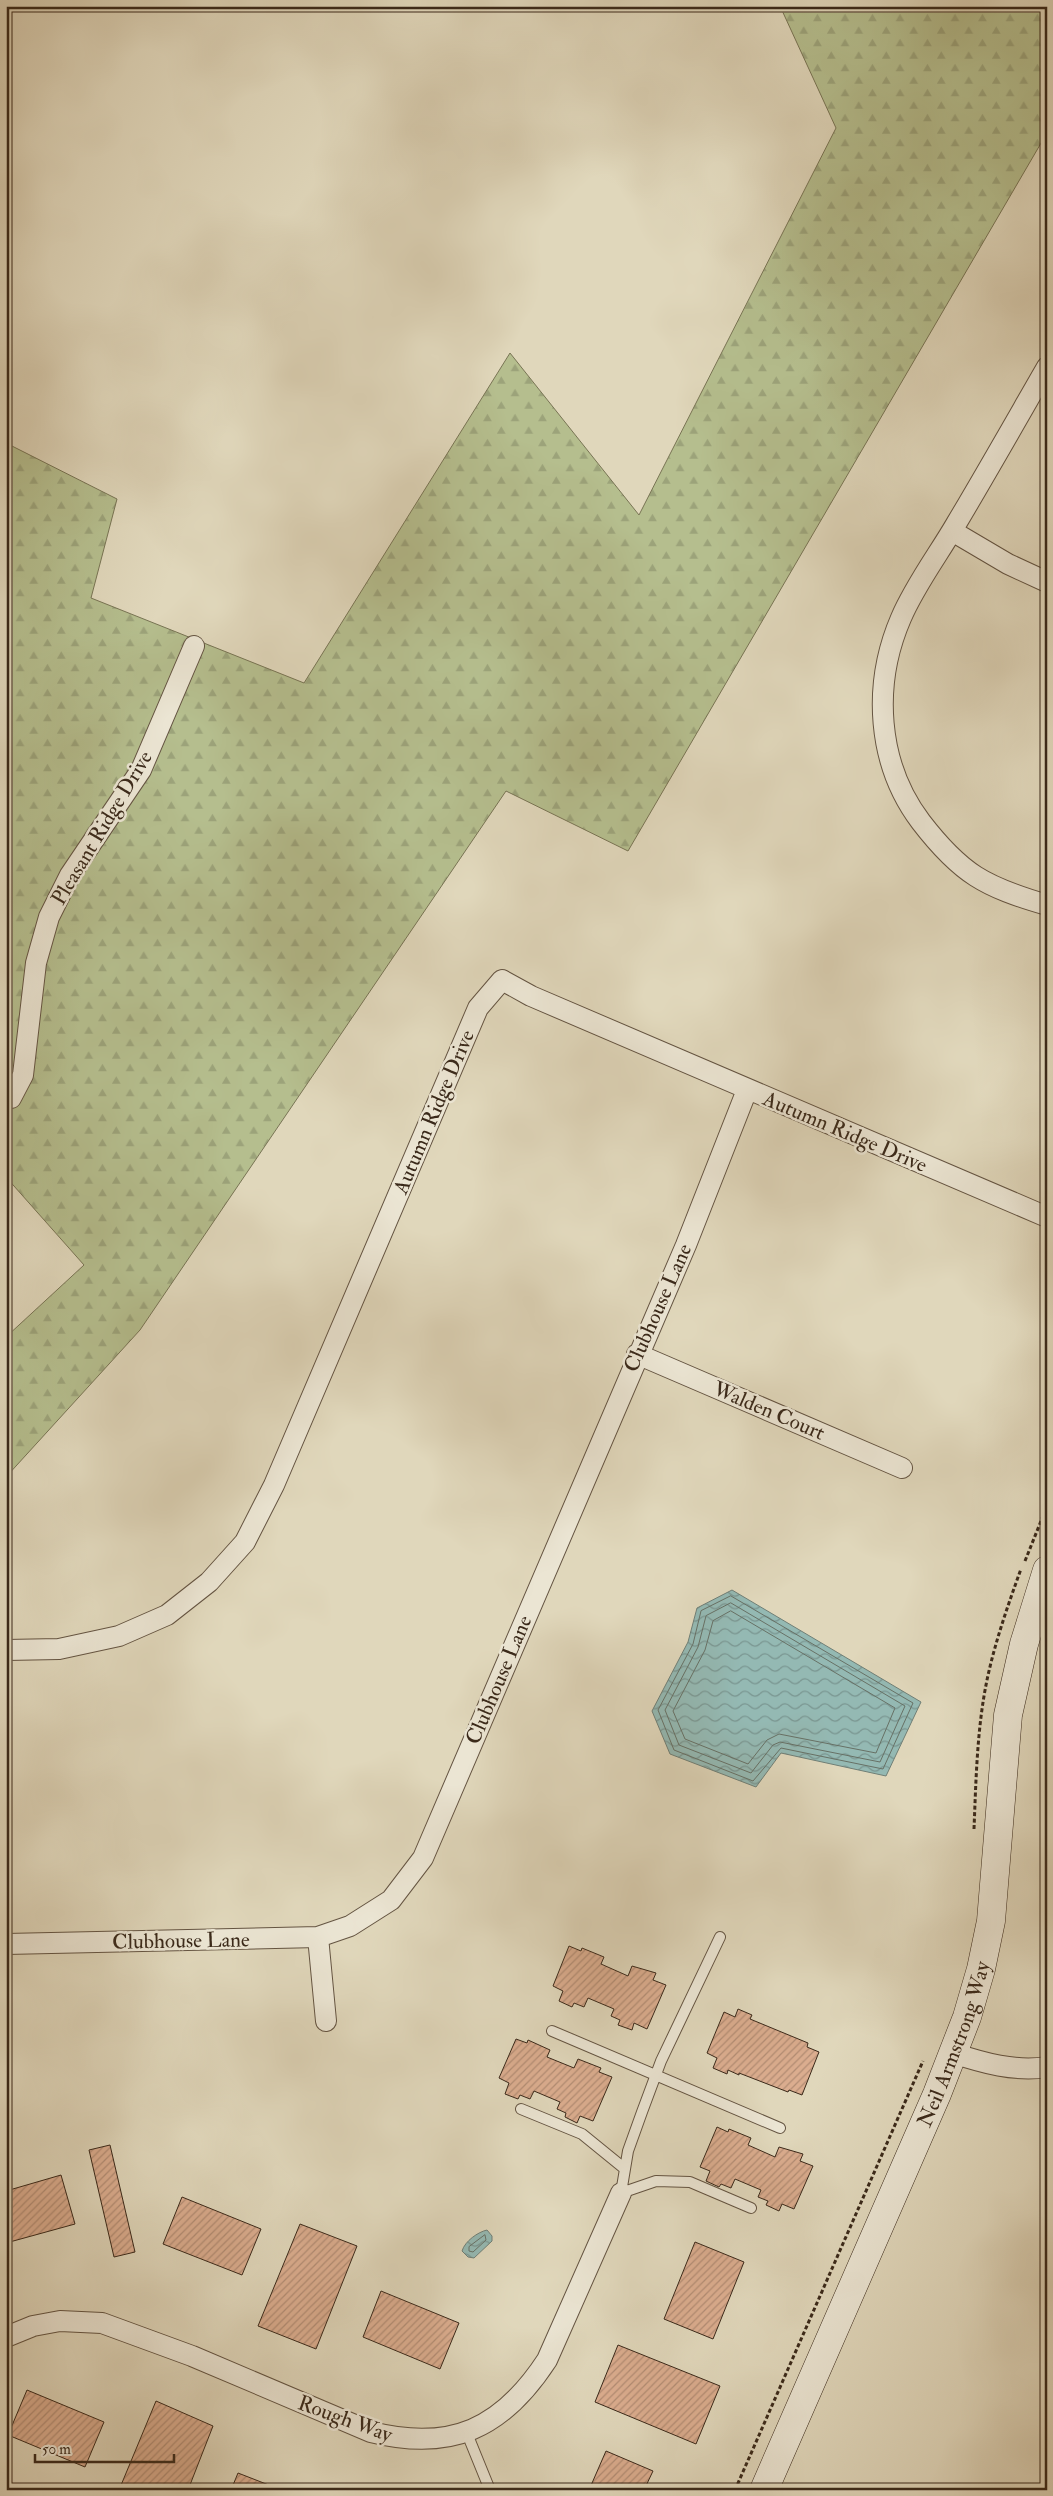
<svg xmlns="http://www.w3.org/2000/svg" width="1053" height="2496" viewBox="0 0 1053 2496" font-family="'IM FELL Double Pica',serif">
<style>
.forest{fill:url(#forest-firs);stroke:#787454}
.water{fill:url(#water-waves);stroke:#707f76}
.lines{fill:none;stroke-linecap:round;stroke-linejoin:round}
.shore{stroke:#677166;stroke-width:1}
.building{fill:url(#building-hatch);stroke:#3a291a}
.lane-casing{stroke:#645442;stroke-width:12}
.street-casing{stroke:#645442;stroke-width:22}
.secondary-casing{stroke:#3a291a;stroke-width:29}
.path{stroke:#3a291a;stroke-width:3;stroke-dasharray:4 2.5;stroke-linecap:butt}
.lane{stroke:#ebe5d3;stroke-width:10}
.street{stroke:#ebe5d3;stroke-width:20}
.secondary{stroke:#ebe5d3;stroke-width:28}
.labels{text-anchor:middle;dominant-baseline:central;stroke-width:5;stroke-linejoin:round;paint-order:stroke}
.street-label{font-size:21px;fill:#3a291a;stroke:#ebe5d3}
</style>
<defs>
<pattern id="forest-firs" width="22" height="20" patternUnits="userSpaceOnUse" patternTransform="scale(1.25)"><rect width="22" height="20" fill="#b5be8e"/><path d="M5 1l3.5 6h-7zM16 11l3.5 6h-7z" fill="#9ca37a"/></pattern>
<pattern id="water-waves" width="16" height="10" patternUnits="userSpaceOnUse" patternTransform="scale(1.25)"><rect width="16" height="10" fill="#94b9b3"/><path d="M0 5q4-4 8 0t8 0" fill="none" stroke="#7a9691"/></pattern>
<pattern id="building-hatch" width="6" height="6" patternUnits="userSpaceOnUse" patternTransform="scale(1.25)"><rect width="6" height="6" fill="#dbad8f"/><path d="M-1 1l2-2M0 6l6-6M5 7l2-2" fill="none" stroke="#b38d74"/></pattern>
</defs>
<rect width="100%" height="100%" fill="#e0d7bb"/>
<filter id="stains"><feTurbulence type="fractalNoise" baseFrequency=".004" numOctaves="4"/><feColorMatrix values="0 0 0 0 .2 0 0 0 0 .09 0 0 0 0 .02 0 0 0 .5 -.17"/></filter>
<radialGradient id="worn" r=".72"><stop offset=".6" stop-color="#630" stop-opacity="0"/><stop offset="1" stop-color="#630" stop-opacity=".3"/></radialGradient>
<path class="forest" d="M 780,6 L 1047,6 L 1047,137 L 1044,138 L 628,851 L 506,791 L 140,1330 L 6,1477 L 6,1337 L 84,1265 L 6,1177 L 6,443 L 117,499 L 91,598 L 304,683 L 510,353 L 639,515 L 836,128 Z"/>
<path class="water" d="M 732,1590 L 921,1702 L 886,1776 L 781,1753 L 756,1787 L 670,1754 L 652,1711 L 688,1642 L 697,1608 Z
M 487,2230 L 492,2236 L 492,2241 L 474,2258 L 468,2257 L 462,2251 C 465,2241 478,2232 487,2230 Z"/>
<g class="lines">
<path class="shore" d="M 731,1596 L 913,1703 L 883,1769 L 781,1748 L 753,1781 L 674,1750 L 658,1710 L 693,1644 L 701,1611 Z
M 731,1603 L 905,1706 L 880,1762 L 780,1742 L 773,1745 L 751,1773 L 679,1745 L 665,1710 L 698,1647 L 706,1616 Z
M 731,1611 L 895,1708 L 876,1753 L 779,1734 L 767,1740 L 748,1764 L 685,1739 L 673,1711 L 705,1650 L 713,1621 Z
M 485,2235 L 486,2240 L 473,2252 L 469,2251 L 469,2247 Z"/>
</g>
<path class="building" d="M 569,1946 L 581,1951 L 582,1948 L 604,1957 L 601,1964 L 628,1976 L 632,1966 L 656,1973 L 653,1980 L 666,1985 L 647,2029 L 634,2023 L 632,2030 L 618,2025 L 620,2020 L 611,2016 L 614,2009 L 588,1998 L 584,2007 L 574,2003 L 572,2007 L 559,2001 L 563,1991 L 553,1986 Z
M 738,2009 L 752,2015 L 750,2019 L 808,2043 L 807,2047 L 819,2052 L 802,2095 L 789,2090 L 788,2092 L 739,2073 L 739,2075 L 728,2070 L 727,2074 L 713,2068 L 717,2058 L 707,2053 L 724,2012 L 735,2017 Z
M 516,2039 L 527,2043 L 528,2040 L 550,2050 L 547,2057 L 574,2068 L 578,2059 L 601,2068 L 599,2072 L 612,2077 L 593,2121 L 580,2116 L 577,2123 L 565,2117 L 566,2113 L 557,2109 L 560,2102 L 534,2091 L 530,2099 L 520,2095 L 518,2099 L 505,2094 L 509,2083 L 499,2078 Z
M 717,2127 L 728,2132 L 729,2129 L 751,2138 L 748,2145 L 775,2157 L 779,2147 L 803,2154 L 800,2161 L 813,2166 L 794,2209 L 782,2204 L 779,2211 L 766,2205 L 768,2201 L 758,2197 L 761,2190 L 735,2179 L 731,2188 L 721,2184 L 719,2187 L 706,2181 L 710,2171 L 700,2167 Z
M 110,2145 L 135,2252 L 114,2257 L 89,2150 Z
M 61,2175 L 75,2224 L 6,2243 L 6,2191 Z
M 182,2197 L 261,2229 L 242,2275 L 163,2244 Z
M 300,2224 L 357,2246 L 316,2349 L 258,2326 Z
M 695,2242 L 744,2262 L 713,2339 L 664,2319 Z
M 381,2291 L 459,2323 L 440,2369 L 363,2337 Z
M 618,2345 L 720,2386 L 696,2444 L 595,2402 Z
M 27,2390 L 104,2422 L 85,2467 L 8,2435 Z
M 156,2401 L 213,2426 L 188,2490 L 119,2490 Z
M 606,2451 L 653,2471 L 644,2490 L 589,2490 Z
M 238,2473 L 279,2489 L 279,2490 L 231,2490 Z"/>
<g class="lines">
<defs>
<path id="lane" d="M 720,1937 L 661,2061 L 642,2112 L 628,2151 L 621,2193 L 656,2181 L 690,2182 L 751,2208
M 552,2031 L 780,2128
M 521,2109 L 582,2134 L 625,2169
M 466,2431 L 490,2490"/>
<path id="street" d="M 1047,367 C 1017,419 987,472 956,524 C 938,555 915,585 901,618 C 872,685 877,764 921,822 C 961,874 985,887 1047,905
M 952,531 L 1008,564 L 1047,582
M 6,1099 L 11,1098 L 23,1075 L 36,963 L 49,917 L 70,875 L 141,770 L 194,646
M 637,1354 L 902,1468
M 6,1650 L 59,1649 L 119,1636 L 167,1615 L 209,1582 L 245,1542 L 274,1485 L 478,1008 L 502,980 L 531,996 L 1047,1217
M 318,1937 L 326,2021
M 6,1944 L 318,1937 L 350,1926 L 391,1900 L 423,1858 L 686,1245 L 747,1090
M 953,2053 C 983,2063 1015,2072 1047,2067
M 6,2337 L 33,2326 L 60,2321 L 102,2323 L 192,2356 L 371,2432 C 451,2452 502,2429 547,2360 L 621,2193"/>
<g id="secondary">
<path id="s1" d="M 764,2490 L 937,2094 L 967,2017 L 981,1969 L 991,1921 L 1008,1715 L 1024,1644 L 1047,1570"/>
</g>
</defs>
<use href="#lane" class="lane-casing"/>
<use href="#street" class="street-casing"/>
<use href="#secondary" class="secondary-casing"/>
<path class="path" d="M 1025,1561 L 1047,1506
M 974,1829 C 976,1780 977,1728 987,1680 C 995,1642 1008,1605 1021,1569
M 735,2490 L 923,2061"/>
<use href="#lane" class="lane"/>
<use href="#street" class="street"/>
<use href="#secondary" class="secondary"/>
</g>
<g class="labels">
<g class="street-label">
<text transform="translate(102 828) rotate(-59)">Pleasant Ridge Drive</text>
<text transform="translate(434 1112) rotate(-67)">Autumn Ridge Drive</text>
<text transform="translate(845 1132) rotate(23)">Autumn Ridge Drive</text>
<text transform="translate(658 1308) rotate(-66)">Clubhouse Lane</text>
<text transform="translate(769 1411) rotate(23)">Walden Court</text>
<text transform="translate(499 1680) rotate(-67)">Clubhouse Lane</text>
<text transform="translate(181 1941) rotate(-1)">Clubhouse Lane</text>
<text stroke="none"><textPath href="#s1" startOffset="485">Neil Armstrong Way</textPath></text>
<text transform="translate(345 2419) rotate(20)">Rough Way</text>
</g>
</g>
<rect width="1053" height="2496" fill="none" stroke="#e0d7bb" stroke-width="25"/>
<rect x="8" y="8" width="1038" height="2481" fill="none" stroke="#3a291a" stroke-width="2.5"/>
<rect x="12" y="12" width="1028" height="2471" fill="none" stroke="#3a291a"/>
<path d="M35 2454v8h139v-8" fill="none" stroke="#3a291a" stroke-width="2.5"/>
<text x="42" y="2454" font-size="15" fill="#3a291a" stroke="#ebe5d3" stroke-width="4" paint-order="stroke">50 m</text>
<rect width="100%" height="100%" filter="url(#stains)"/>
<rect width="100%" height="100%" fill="url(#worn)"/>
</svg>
